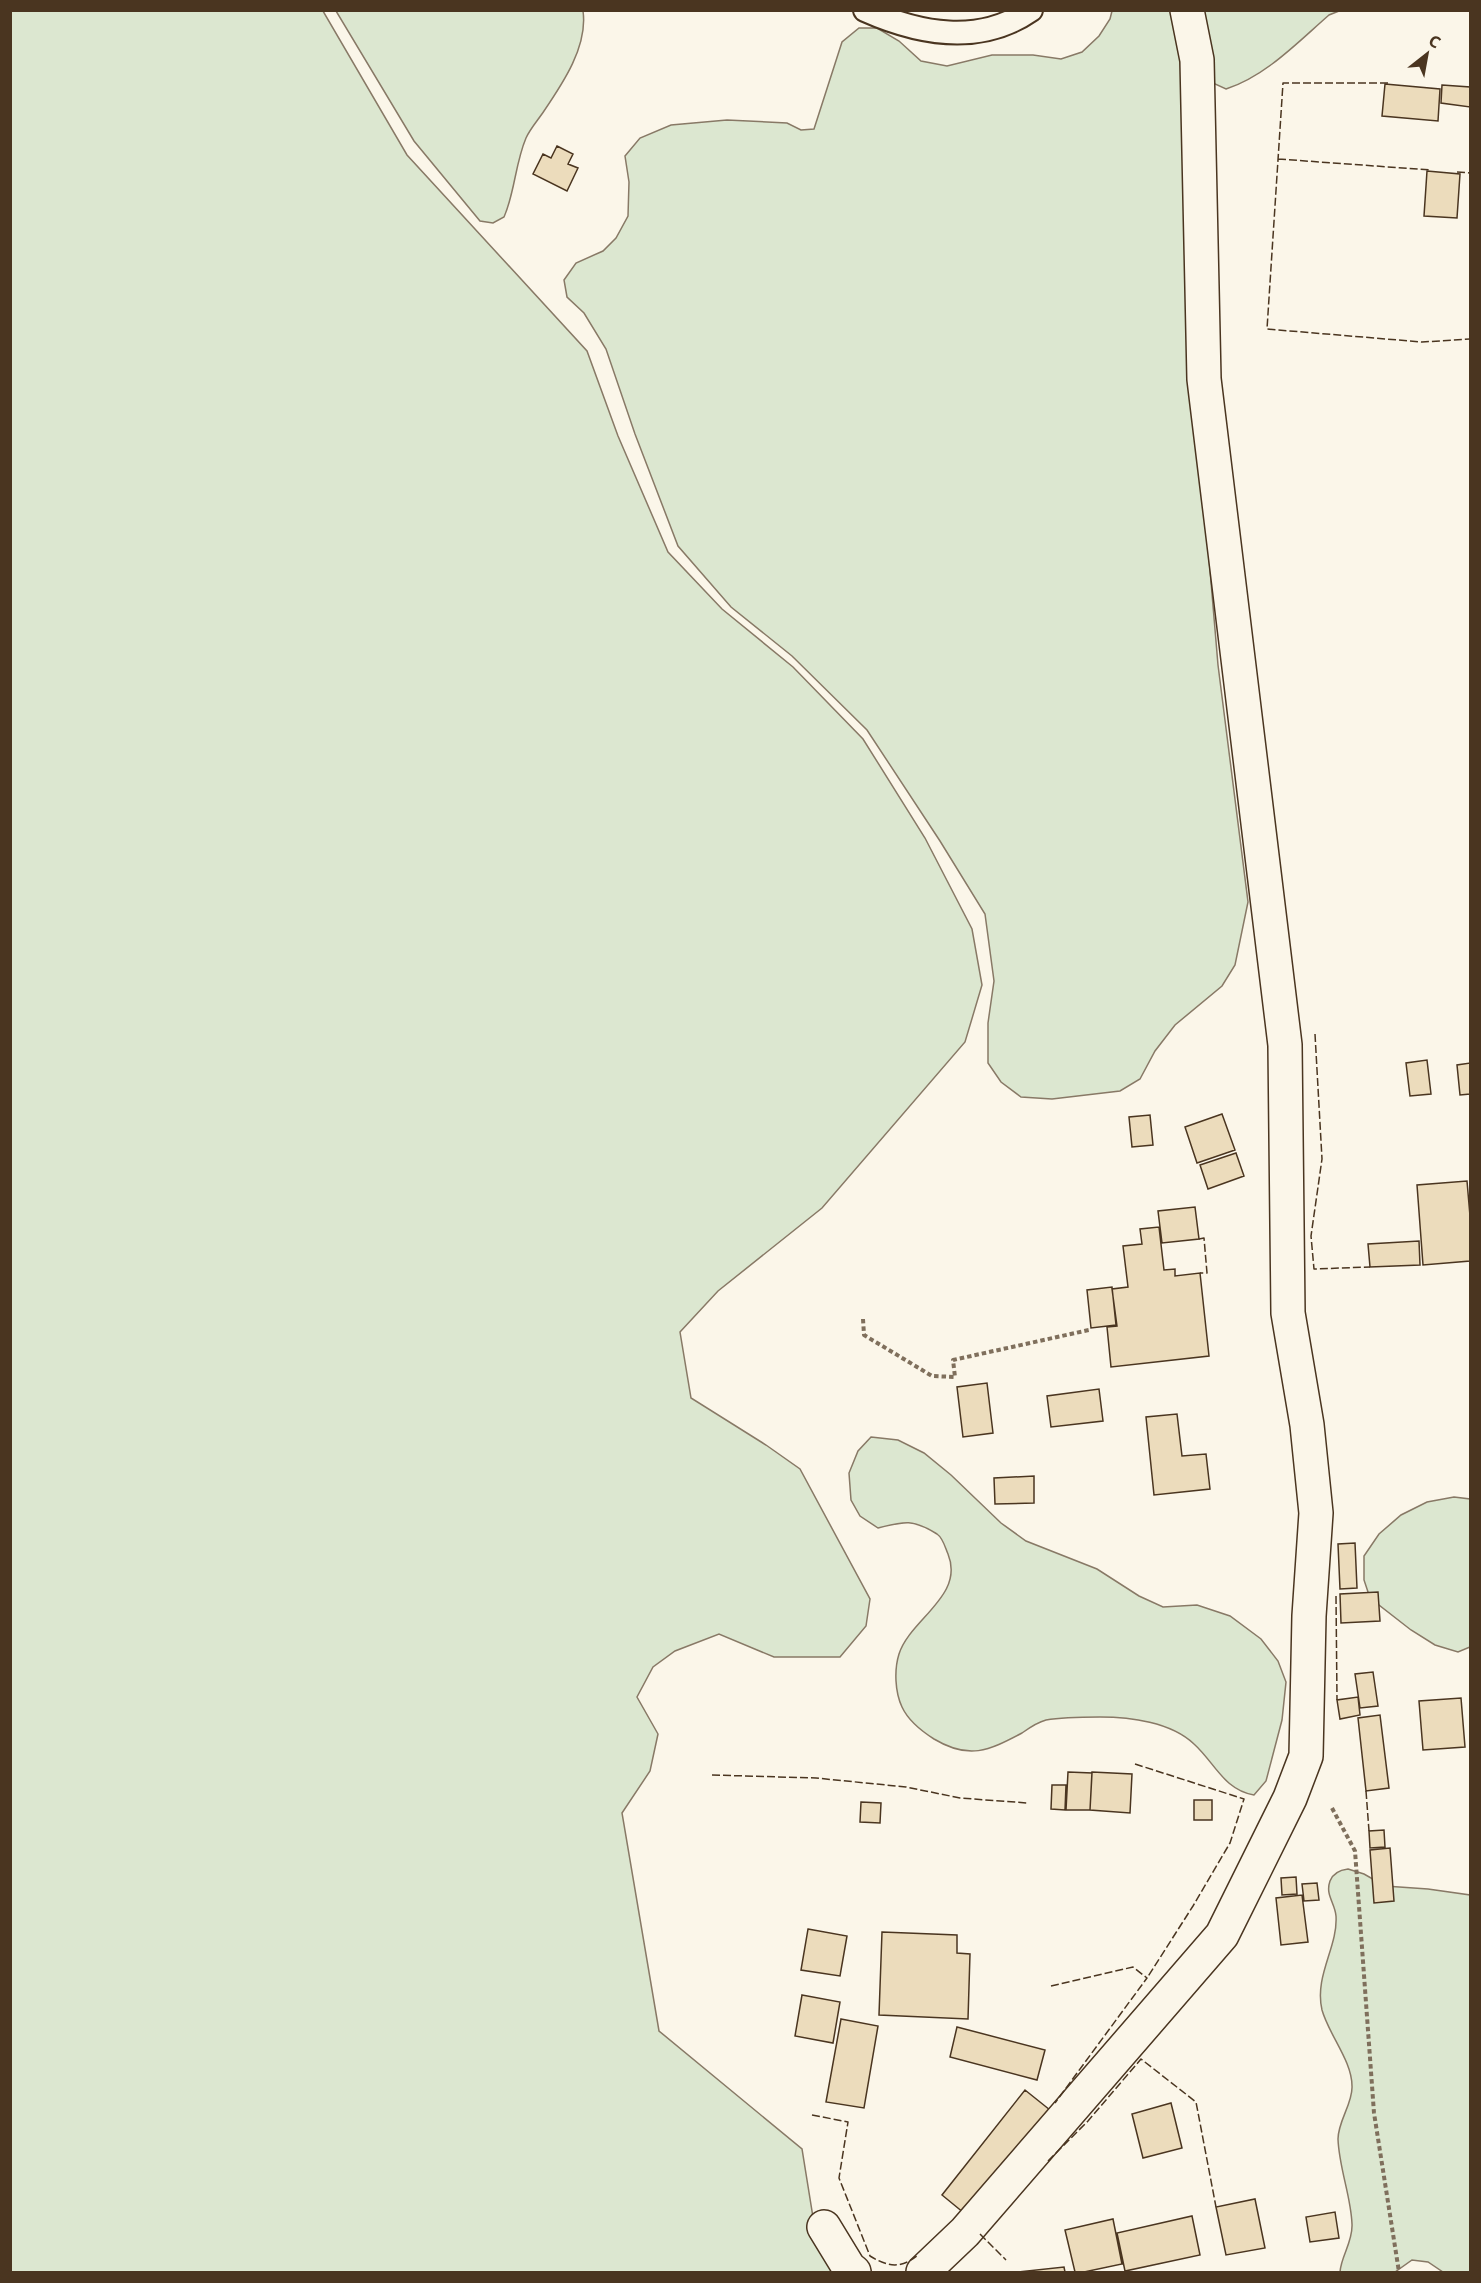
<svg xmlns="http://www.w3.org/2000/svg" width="1481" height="2283" viewBox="0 0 1481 2283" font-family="'Noto Sans',sans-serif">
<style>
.green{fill:#dce7d0;stroke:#887966;stroke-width:1.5}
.building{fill:#ecdcbc;stroke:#4a3520;stroke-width:1.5}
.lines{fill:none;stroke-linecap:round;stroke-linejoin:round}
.lane-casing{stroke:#4a3520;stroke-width:26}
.street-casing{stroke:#4a3520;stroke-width:36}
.path{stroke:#7f6f5c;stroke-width:4;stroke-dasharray:4.5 3;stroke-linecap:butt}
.lane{stroke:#fbf6e9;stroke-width:22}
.street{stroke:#fbf6e9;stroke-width:33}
.fence{stroke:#4a3520;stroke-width:1.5;stroke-dasharray:8 3;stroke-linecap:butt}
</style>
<rect width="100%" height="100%" fill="#fbf6e9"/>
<path class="green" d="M 11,11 L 323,11 L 407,155 L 587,351 L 618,436 L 668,552 L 722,609 L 793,667 L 863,739 L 925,838 L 972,929 L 982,985 L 965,1042 L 822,1208 L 718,1291 L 680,1332 L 691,1398 L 766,1445 L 800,1469 L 870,1599 L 866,1626 L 840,1657 L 774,1657 L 719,1634 L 675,1651 L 653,1667 L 637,1697 L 658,1734 L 650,1771 L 622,1813 L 659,2031 L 802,2149 L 817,2242 L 838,2272 L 11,2272 Z
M 336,11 L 583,11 C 588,46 563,83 544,111 C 538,120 530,129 526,138 C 515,164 515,192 504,217 L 493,223 L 480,221 L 414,141 Z
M 1112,11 L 1176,11 L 1182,47 L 1190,332 L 1218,665 L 1248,902 L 1235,965 L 1222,986 L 1175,1025 L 1155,1051 L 1140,1079 L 1120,1091 L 1052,1099 L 1021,1097 L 1001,1082 L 988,1063 L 988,1023 L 994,981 L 985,914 L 940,841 L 867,730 L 792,656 L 731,607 L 678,546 L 635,434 L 606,349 L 584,313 L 567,297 L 564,280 L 576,263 L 603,251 L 616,238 L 628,216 L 629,182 L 625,156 L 640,138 L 671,125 L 727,120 L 787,123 L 801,130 L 814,129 L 842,42 L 859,28 L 877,28 L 899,41 L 921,61 L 947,66 L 992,55 L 1033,55 L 1061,59 L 1082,52 L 1099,36 L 1110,19 Z
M 1198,11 L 1339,11 L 1329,15 C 1298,42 1266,76 1226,89 L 1215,84 L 1207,74 Z
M 871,1437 L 898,1440 L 924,1453 L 951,1475 L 1001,1523 L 1026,1541 L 1097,1569 L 1139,1596 L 1163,1607 L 1197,1605 L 1230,1616 L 1261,1639 L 1278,1661 L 1286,1682 L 1282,1720 L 1266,1781 L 1254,1795 C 1224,1790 1215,1763 1194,1744 C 1171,1722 1130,1717 1100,1717 C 1083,1717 1063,1717 1046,1720 C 1038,1722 1029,1728 1022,1733 C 988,1751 969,1760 934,1739 C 923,1732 908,1720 902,1707 C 895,1692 894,1670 899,1654 C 910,1619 965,1596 948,1554 C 945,1547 943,1538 937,1534 C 913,1519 905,1521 878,1528 L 860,1516 L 851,1500 L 849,1473 L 858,1451 Z
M 1454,1497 L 1470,1499 L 1470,1647 L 1458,1652 L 1435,1645 L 1411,1630 L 1370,1598 L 1364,1580 L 1364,1556 L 1379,1534 L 1401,1515 L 1427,1502 Z
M 1348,1869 L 1364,1874 L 1385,1886 L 1428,1889 L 1470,1895 L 1470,2272 L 1443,2272 L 1428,2262 L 1412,2260 L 1395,2272 L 1340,2272 C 1341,2256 1353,2242 1352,2224 C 1351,2196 1339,2168 1338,2139 C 1338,2121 1353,2103 1352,2086 C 1352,2061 1329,2035 1322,2010 C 1314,1976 1338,1947 1336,1916 C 1335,1903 1325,1895 1330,1881 C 1333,1873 1340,1870 1348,1869 Z"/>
<path class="building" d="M 1385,84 L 1440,89 L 1438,121 L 1382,116 Z
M 1442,85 L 1470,87 L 1470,107 L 1441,103 Z
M 557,146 L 573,154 L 568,164 L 578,168 L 567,191 L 533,174 L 543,154 L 551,158 Z
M 1427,171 L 1460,174 L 1457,218 L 1424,216 Z
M 1427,1060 L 1431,1094 L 1410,1096 L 1406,1063 Z
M 1470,1063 L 1470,1094 L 1460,1095 L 1457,1065 Z
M 1222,1114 L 1235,1150 L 1197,1163 L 1185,1127 Z
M 1150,1115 L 1153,1145 L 1132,1147 L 1129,1117 Z
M 1236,1153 L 1244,1176 L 1208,1189 L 1200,1165 Z
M 1467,1181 L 1470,1216 L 1470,1261 L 1423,1265 L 1417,1185 Z
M 1195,1207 L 1199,1239 L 1162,1243 L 1158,1211 Z
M 1159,1227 L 1164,1270 L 1175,1269 L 1175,1276 L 1200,1273 L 1209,1356 L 1111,1367 L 1107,1327 L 1117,1326 L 1112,1289 L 1128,1287 L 1123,1246 L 1142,1244 L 1140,1229 Z
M 1419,1241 L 1420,1265 L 1370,1267 L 1368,1244 Z
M 1112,1287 L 1116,1325 L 1091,1328 L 1087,1290 Z
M 987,1383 L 993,1433 L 963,1437 L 957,1387 Z
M 1099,1389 L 1103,1421 L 1051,1427 L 1047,1396 Z
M 1177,1414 L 1182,1456 L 1206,1454 L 1210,1489 L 1154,1495 L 1146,1417 Z
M 1034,1476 L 1034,1503 L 995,1504 L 994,1478 Z
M 1355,1543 L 1357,1588 L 1340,1589 L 1338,1544 Z
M 1378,1592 L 1380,1621 L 1341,1623 L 1340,1594 Z
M 1373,1672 L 1378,1706 L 1360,1708 L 1355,1674 Z
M 1358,1697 L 1360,1715 L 1340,1719 L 1337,1700 Z
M 1461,1698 L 1465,1747 L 1423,1750 L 1419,1701 Z
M 1380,1715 L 1389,1788 L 1366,1791 L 1358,1718 Z
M 1068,1772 L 1092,1773 L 1090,1810 L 1066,1810 Z
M 1092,1772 L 1132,1774 L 1130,1813 L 1090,1810 Z
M 1052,1785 L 1066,1785 L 1065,1810 L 1051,1809 Z
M 1194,1800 L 1212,1800 L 1212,1820 L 1194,1820 Z
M 861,1802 L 881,1803 L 880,1823 L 860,1822 Z
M 1384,1830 L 1385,1847 L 1370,1848 L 1369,1831 Z
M 1390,1848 L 1394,1901 L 1374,1903 L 1370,1850 Z
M 1296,1877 L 1297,1894 L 1282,1895 L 1281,1878 Z
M 1317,1883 L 1319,1900 L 1304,1901 L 1302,1884 Z
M 1302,1895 L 1308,1942 L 1281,1945 L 1276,1898 Z
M 808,1929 L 847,1936 L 840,1976 L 801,1970 Z
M 882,1932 L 957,1935 L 957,1953 L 970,1954 L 968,2019 L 879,2015 Z
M 802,1995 L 840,2002 L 833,2043 L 795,2036 Z
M 841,2019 L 878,2026 L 864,2108 L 826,2102 Z
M 957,2027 L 1045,2050 L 1037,2080 L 950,2057 Z
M 1025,2090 L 1050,2110 L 964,2213 L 942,2195 Z
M 1171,2103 L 1182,2148 L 1143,2158 L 1132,2114 Z
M 1255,2199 L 1265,2248 L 1226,2255 L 1216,2207 Z
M 1335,2212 L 1339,2238 L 1310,2242 L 1306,2217 Z
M 1192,2216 L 1200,2255 L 1125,2271 L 1117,2233 Z
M 1113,2219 L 1122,2264 L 1084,2272 L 1075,2272 L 1065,2230 Z
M 1064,2267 L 1065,2272 L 1018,2272 Z"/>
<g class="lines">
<defs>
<path id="lane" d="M 865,10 C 919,34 979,46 1031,10"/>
<path id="street" d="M 824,2227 L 849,2268 L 854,2272
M 923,2272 L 965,2232 L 1222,1935 L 1290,1798 L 1306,1756 L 1309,1616 L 1316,1513 L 1307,1425 L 1288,1313 L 1285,1045 L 1204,379 L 1197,60 L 1187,10"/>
</defs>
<use href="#lane" class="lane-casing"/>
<use href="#street" class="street-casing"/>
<path class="path" d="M 863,1319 L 864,1335 L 932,1376 L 955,1377 L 953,1360 L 1089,1330
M 1332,1808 L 1355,1851 L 1374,2113 L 1399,2272"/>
<use href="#lane" class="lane"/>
<use href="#street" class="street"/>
<path class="fence" d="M 1388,83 L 1283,83 L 1267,329 L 1422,342 L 1470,339
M 1278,159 L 1431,170
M 1457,172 L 1470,173
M 1315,1034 L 1322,1159 L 1311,1236 L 1314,1269 L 1370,1267
M 1199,1239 L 1204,1238 L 1207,1273 L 1200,1273
M 1336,1596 L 1337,1700
M 1135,1764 L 1244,1799 L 1230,1843 L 1193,1906 L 1147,1978
M 712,1775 L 816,1778 L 906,1787 L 960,1798 L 1027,1803
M 1366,1791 L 1369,1831
M 1051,1986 L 1133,1967 L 1147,1978 L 1055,2103
M 812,2115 L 848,2122 L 839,2178 L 870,2256 C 888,2267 901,2269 918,2255
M 1048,2161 L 1088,2121 L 1141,2059 L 1196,2102 L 1216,2207
M 980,2234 L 1006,2260"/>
</g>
<rect width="1481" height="2283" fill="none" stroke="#4a3520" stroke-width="24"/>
<g transform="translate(1427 54) rotate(31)" stroke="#fbf6e9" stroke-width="4.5" paint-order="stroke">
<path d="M0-4.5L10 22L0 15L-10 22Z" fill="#4a3520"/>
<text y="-9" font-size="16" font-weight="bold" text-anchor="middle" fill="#4a3520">С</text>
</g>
</svg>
